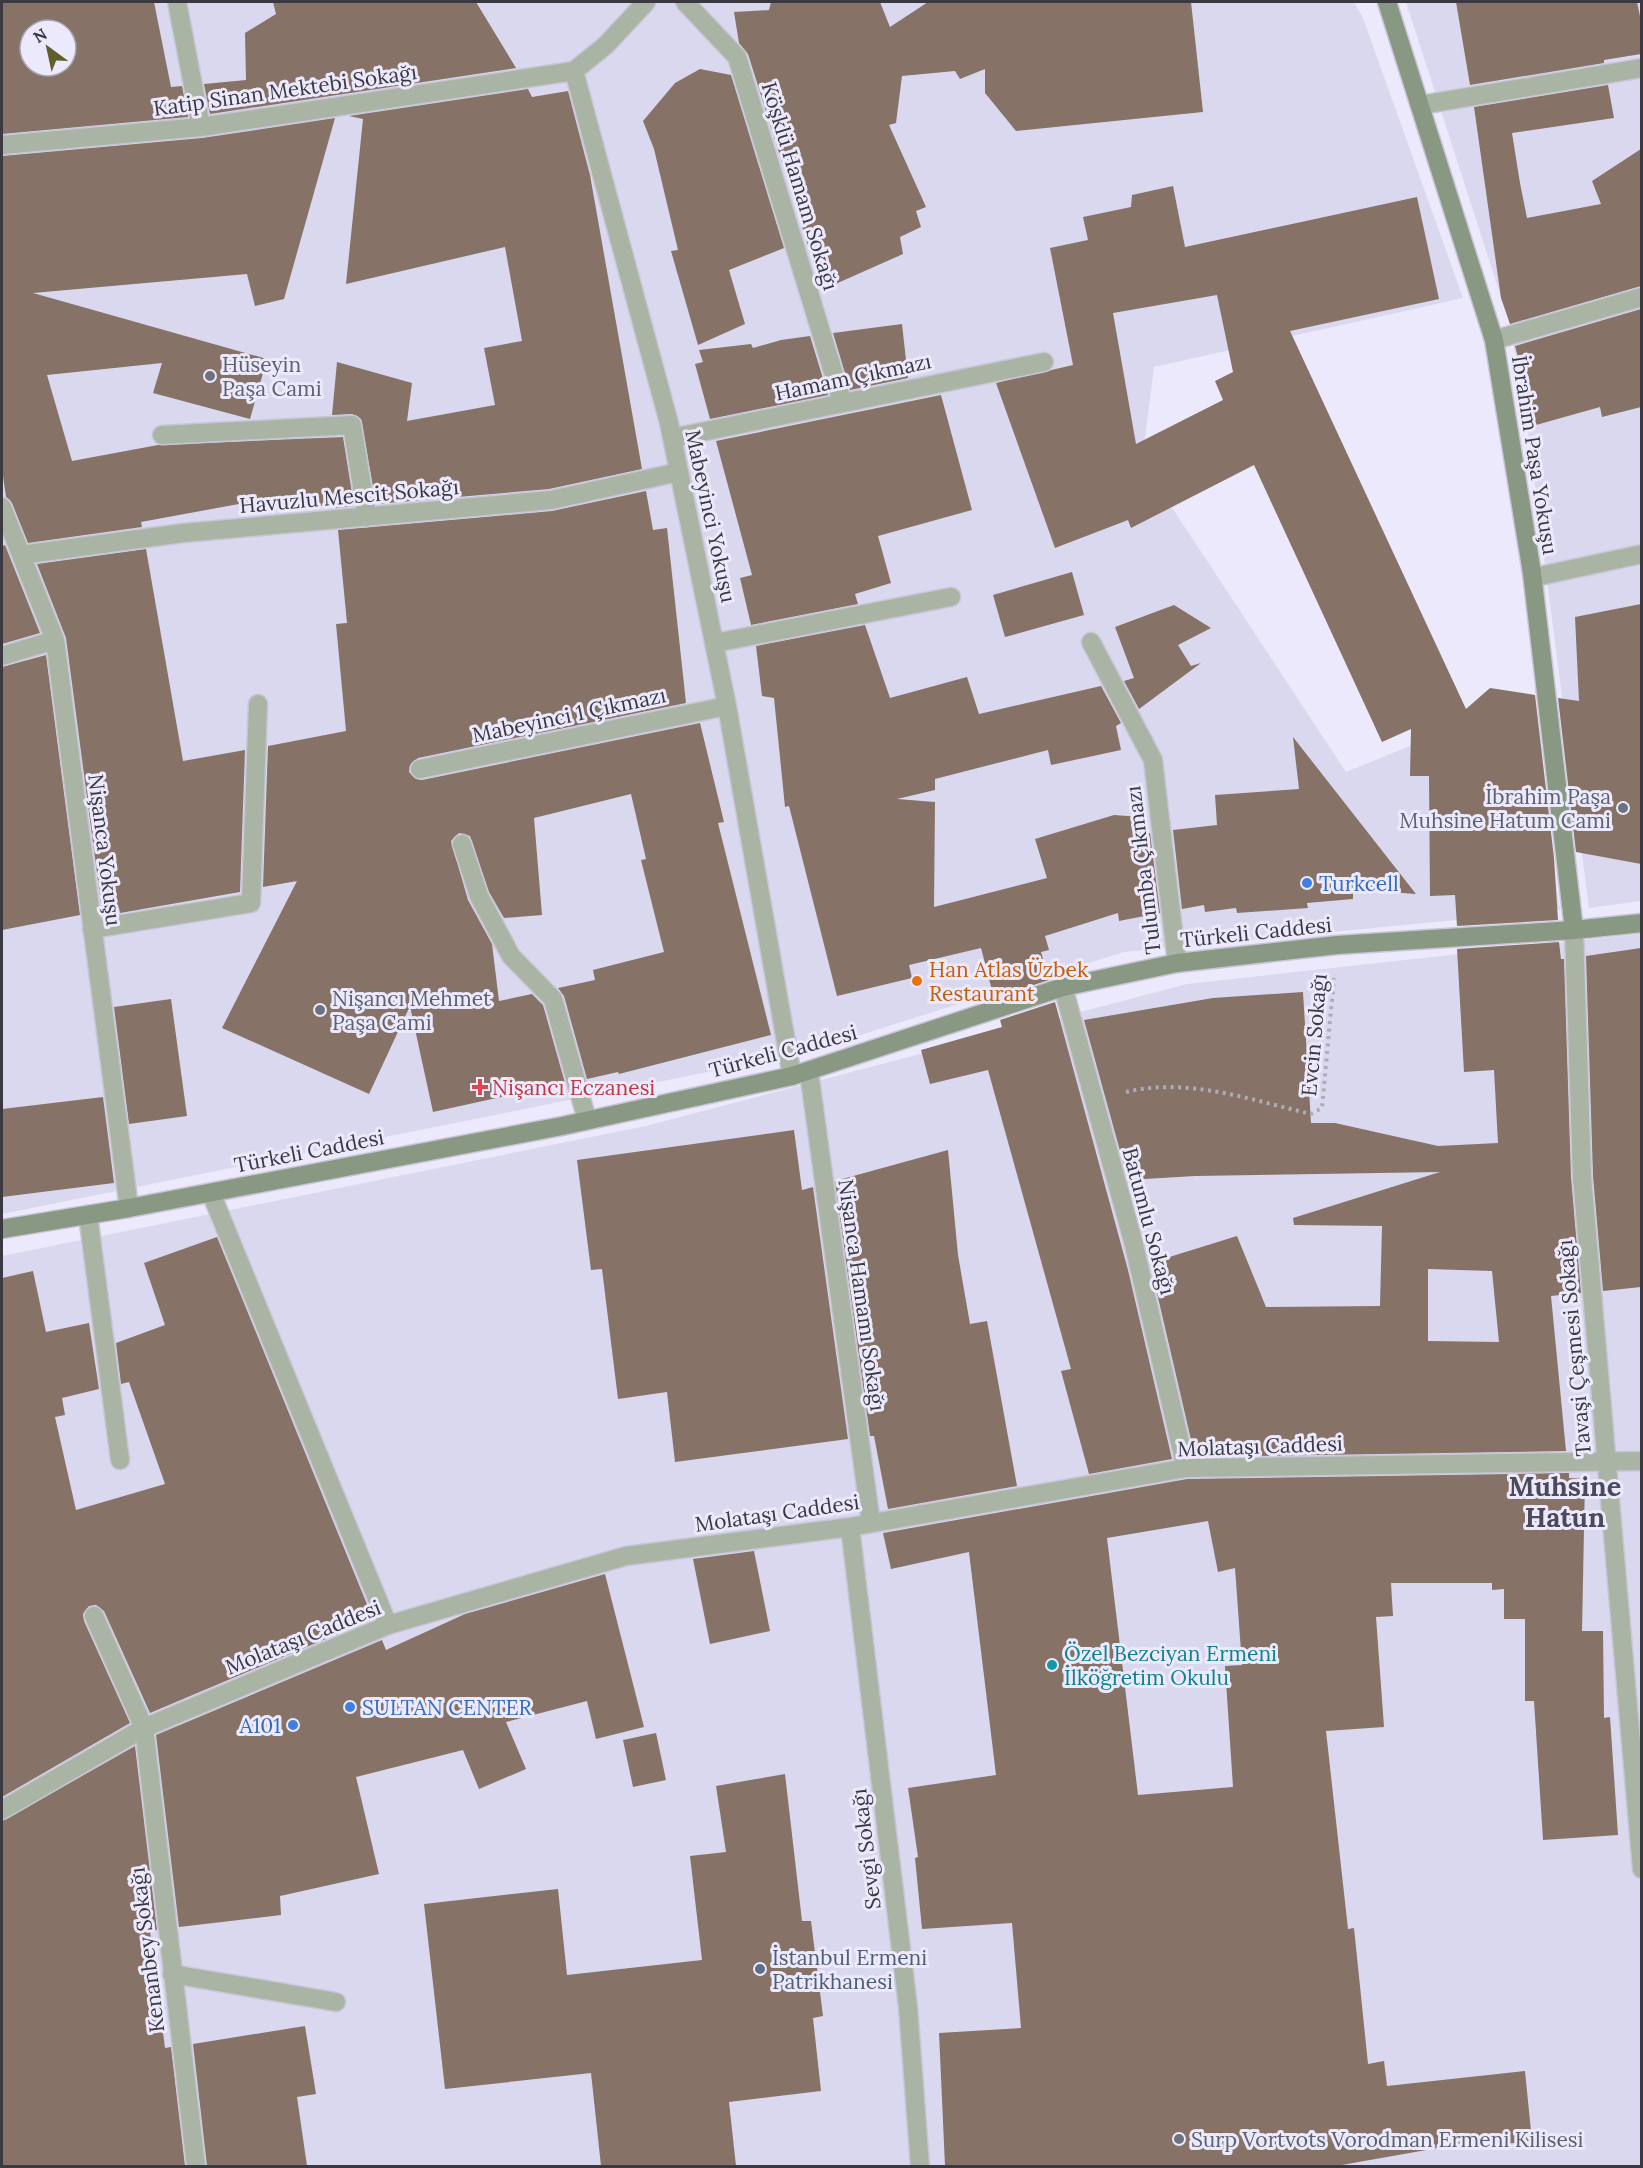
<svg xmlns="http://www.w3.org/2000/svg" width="1643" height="2168" viewBox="0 0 1643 2168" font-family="Lora,serif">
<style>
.commercial{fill:#dad8ee;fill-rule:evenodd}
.building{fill:#867267;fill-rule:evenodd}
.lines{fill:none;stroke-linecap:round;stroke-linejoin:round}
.street-casing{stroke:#c8c6d6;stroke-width:21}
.secondary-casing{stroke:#c8c6d6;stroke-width:21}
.path{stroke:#adacbb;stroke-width:4;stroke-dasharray:3 4.5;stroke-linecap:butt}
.street{stroke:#a9b4a5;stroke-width:18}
.secondary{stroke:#899883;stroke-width:18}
.worship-dot{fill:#6b7280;stroke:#ebe9fb;stroke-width:2}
.shop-dot{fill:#3f7fe0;stroke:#ebe9fb;stroke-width:2}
.food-dot{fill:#e8710a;stroke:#ebe9fb;stroke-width:2}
.health-dot{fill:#e0444e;stroke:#ebe9fb;stroke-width:2}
.culture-dot{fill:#0f9aa8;stroke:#ebe9fb;stroke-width:2}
.service-dot{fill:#5c6f8a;stroke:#ebe9fb;stroke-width:2}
.labels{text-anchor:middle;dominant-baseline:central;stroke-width:6;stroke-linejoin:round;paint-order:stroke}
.street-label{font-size:21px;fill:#3a3942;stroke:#ebe9fb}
.worship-label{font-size:21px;fill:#5b616d;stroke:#ebe9fb;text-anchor:start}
.shop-label{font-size:21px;fill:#366cbe;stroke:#ebe9fb;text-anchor:start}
.food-label{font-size:21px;fill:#c56008;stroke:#ebe9fb;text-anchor:start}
.health-label{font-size:21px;fill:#be3a42;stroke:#ebe9fb;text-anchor:start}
.culture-label{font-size:21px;fill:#0d838f;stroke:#ebe9fb;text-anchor:start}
.service-label{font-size:21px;fill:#4e5e75;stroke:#ebe9fb;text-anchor:start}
.district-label{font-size:27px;font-weight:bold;fill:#4b495b;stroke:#ebe9fb}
</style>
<rect width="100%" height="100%" fill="#ebe9fb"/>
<path class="commercial" d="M 2,2 L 1354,2 L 1363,18 L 1463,298 L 1154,367 L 1142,462 L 1346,772 L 1526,699 L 1560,910 L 1124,952 L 803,1053 L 2,1214 ZM 30,30 L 66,30 L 66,66 L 30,66 Z
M 1406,2 L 1641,2 L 1641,901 L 1589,908 L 1529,439 L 1510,325 Z
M 1641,934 L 1641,2166 L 2,2166 L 2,1256 L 646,1126 L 1187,984 Z"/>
<path class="building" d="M 2,2 L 154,2 L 171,87 L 182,86 L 188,117 L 2,134 ZM 30,30 L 66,30 L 66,66 L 30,66 Z
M 273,2 L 476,2 L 516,68 L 210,114 L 204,84 L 246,80 L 245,33 L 276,14 Z
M 771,2 L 880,2 L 890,27 L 928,2 L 1191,2 L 1203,112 L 1016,131 L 985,93 L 985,69 L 960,79 L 955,71 L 902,76 L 896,123 L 889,125 L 926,207 L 916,211 L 921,227 L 900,237 L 903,254 L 822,290 L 748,54 L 739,43 L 734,12 L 769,10 Z
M 1456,2 L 1637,2 L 1641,21 L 1641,54 L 1604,60 L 1604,63 L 1470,85 Z
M 700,69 L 731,75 L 784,248 L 729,270 L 745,324 L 698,345 L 671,251 L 678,250 L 654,149 L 643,121 L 675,83 Z
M 1608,85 L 1614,118 L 1512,133 L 1520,183 L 1527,218 L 1601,204 L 1592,181 L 1641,149 L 1641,286 L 1510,324 L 1501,298 L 1474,107 Z
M 528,89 L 532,97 L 568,91 L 590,175 L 642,469 L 549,489 L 376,504 L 361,419 L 352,414 L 332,415 L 337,362 L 412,383 L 407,421 L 495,405 L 484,348 L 522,341 L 505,247 L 346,284 L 363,119 L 349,116 Z
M 335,118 L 284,299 L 255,306 L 247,274 L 33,293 L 267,359 L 250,419 L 153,393 L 162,363 L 47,375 L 72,461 L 158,445 L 343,437 L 354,506 L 336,508 L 336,503 L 298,510 L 297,500 L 256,507 L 255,501 L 141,522 L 142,527 L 28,543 L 12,503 L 6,497 L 2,469 L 2,156 L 202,138 Z
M 1173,186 L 1185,247 L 1417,197 L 1439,299 L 1290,331 L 1466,709 L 1490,688 L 1535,695 L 1554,858 L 1558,920 L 1457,926 L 1455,895 L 1430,896 L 1429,776 L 1410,776 L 1411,729 L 1382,742 L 1254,465 L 1131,528 L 1128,520 L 1055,548 L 996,383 L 1073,365 L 1050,248 L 1088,240 L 1083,217 L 1131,207 L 1132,195 ZM 1217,295 L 1233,372 L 1215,381 L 1223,400 L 1136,444 L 1113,313 Z
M 1641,309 L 1641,407 L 1602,417 L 1600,407 L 1536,425 L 1515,346 Z
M 902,324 L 908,378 L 850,390 L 833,333 Z
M 810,336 L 828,395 L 710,419 L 695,364 L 703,362 L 699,350 L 751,344 L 753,348 L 781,340 Z
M 941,395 L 972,510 L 878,536 L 891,583 L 855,594 L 858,604 L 751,625 L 740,578 L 752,575 L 716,441 Z
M 646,491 L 653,530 L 667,528 L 686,703 L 418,758 L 410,765 L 409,772 L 416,779 L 422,780 L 700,723 L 724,822 L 718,823 L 771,1035 L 619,1074 L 618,1072 L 587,1079 L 564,996 L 558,988 L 595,980 L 593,970 L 664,952 L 641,860 L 646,859 L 631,794 L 534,818 L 542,915 L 504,918 L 489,892 L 470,836 L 459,833 L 451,841 L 468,900 L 492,944 L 499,1001 L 532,994 L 543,1005 L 565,1083 L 433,1112 L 410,1006 L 369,1094 L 222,1028 L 297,881 L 263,887 L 268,746 L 346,731 L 336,624 L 347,623 L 338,530 L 552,511 Z
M 5,545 L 40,633 L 2,644 L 2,546 Z
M 146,549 L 183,761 L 245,750 L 240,892 L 120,913 L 119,908 L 102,911 L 66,638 L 37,564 Z
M 1072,572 L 1084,615 L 1005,637 L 993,595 Z
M 1641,604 L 1641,864 L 1576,852 L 1558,698 L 1579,701 L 1575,617 Z
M 1174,605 L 1211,628 L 1178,645 L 1191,666 L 1201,663 L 1139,709 L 1124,681 L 1134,678 L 1115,627 Z
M 865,625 L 890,698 L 967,677 L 979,714 L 1101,686 L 1121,723 L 1116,726 L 1121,750 L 1051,765 L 1048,750 L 935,779 L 935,790 L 897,799 L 935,802 L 934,907 L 1047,878 L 1035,839 L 1114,815 L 1141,817 L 1141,834 L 1150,833 L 1160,913 L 1119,921 L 1118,913 L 1045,936 L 1049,950 L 1041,952 L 1049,980 L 994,998 L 981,948 L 909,965 L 912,978 L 837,996 L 789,806 L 785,807 L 774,698 L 762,696 L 756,646 Z
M 46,655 L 80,915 L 2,930 L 2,667 Z
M 1293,737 L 1416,894 L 1353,889 L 1353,899 L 1307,903 L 1308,908 L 1237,913 L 1236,908 L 1205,912 L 1204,905 L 1182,909 L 1173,830 L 1217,825 L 1215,795 L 1299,789 Z
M 1559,942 L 1561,959 L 1564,959 L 1571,1177 L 1581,1293 L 1551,1296 L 1566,1451 L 1195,1457 L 1150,1263 L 1237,1236 L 1266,1307 L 1380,1306 L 1382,1226 L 1294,1225 L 1293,1218 L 1440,1172 L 1195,1176 L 1128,1180 L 1084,1020 L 1213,998 L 1303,992 L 1311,1123 L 1335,1123 L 1438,1146 L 1498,1143 L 1494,1070 L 1464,1072 L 1457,949 ZM 1428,1269 L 1492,1271 L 1499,1342 L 1428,1341 Z
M 1641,948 L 1641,1287 L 1603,1291 L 1593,1176 L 1586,956 Z
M 171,999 L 187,1116 L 129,1124 L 114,1007 Z
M 1055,1002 L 1128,1270 L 1172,1459 L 1089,1474 L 1061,1371 L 1071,1369 L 988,1070 L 930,1084 L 921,1050 L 1002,1027 L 1000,1020 Z
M 103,1097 L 114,1183 L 2,1197 L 2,1109 Z
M 794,1130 L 802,1190 L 813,1187 L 848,1439 L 675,1462 L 667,1392 L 618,1399 L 602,1269 L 591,1270 L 577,1160 Z
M 948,1150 L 958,1255 L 970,1324 L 987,1321 L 1017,1486 L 888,1509 L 874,1436 L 870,1436 L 835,1181 Z
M 217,1237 L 373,1619 L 150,1713 L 104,1611 L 96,1605 L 89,1606 L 83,1614 L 84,1621 L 130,1723 L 2,1797 L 2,1278 L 33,1271 L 46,1332 L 89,1323 L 99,1389 L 62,1398 L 65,1415 L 55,1417 L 76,1510 L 165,1484 L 129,1382 L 121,1384 L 116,1343 L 165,1325 L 144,1263 Z
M 1569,1473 L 1569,1478 L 1585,1479 L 1582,1631 L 1603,1631 L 1604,1718 L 1610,1717 L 1618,1835 L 1543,1840 L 1534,1701 L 1525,1701 L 1525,1619 L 1504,1619 L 1504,1589 L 1492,1590 L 1492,1583 L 1391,1583 L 1393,1616 L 1376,1617 L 1384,1727 L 1326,1731 L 1348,1929 L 1354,1928 L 1368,2064 L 1384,2061 L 1387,2086 L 1525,2071 L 1532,2141 L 1467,2148 L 1466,2143 L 1336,2166 L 945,2166 L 939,2033 L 1021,2028 L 1012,1923 L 922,1929 L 915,1858 L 918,1857 L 908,1788 L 996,1775 L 969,1552 L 891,1569 L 883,1533 L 1187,1479 ZM 1208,1521 L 1218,1572 L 1235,1568 L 1242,1665 L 1225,1666 L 1233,1787 L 1138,1795 L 1107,1538 Z
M 754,1551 L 770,1631 L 710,1644 L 693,1559 Z
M 605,1574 L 644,1727 L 596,1739 L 587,1701 L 506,1722 L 526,1769 L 479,1789 L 463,1750 L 356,1777 L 379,1874 L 280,1896 L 281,1915 L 179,1927 L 156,1735 L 382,1640 L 386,1650 L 465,1614 Z
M 656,1733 L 666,1780 L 633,1787 L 623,1740 Z
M 135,1746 L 157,1930 L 150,1931 L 165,2048 L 171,2047 L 185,2166 L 2,2166 L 2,1821 Z
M 785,1774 L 802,1921 L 811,1921 L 823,2016 L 813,2018 L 821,2091 L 729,2102 L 736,2166 L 601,2166 L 591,2073 L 445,2089 L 424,1904 L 558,1889 L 567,1975 L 702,1960 L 690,1856 L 726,1852 L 716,1786 Z
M 305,2026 L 316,2094 L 297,2097 L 307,2166 L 207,2166 L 193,2044 Z"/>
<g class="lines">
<defs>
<path id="street" d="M 177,2 L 201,127
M 646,2 L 606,45 L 574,71 L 669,423 L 727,706 L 792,1076
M 685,2 L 737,57 L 842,401
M 1421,105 L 1642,68
M 2,145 L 201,127 L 574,71
M 1494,340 L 1642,297
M 162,435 L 352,425 L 367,517
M 672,438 L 1044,362
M 2,507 L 55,640 L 129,1208
M 21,555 L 183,533 L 551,500 L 679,472
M 1532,573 L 1535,577 L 1642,554
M 1091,642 L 1153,760 L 1177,963
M 715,643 L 951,597
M 2,656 L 55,640
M 420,769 L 727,706
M 462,844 L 479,896 L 511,956 L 553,999 L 587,1120
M 92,929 L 251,903 L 258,704
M 1574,930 L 1582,1177 L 1642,1869
M 1063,987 L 1133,1241 L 1186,1468
M 809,1072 L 871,1523
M 211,1193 L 388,1625
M 88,1215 L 120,1460
M 850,1527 L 908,2007 L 920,2166
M 94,1616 L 144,1728 L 196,2166
M 2,1810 L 144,1728 L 388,1625 L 626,1556 L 850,1527 L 1186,1468 L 1642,1461
M 172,1974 L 336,2002"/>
<path id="secondary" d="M 1387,2 L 1494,340 L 1532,573 L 1574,930
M 2,1229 L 129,1208 L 562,1126 L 792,1076 L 1063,987 L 1177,963 L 1337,945 L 1574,930 L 1642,923"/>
</defs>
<use href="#street" class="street-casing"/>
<use href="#secondary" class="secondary-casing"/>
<path class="path" d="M 1126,1092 C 1188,1077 1251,1100 1311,1114 L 1322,1108 L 1334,978"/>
<use href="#street" class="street"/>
<use href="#secondary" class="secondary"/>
</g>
<g class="worship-dot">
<circle cx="210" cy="376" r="6"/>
<circle cx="1623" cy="808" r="6"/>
<circle cx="320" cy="1010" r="6"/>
<circle cx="1179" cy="2139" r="6"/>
</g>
<g class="shop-dot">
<circle cx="1307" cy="883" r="6"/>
<circle cx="350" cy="1707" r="6"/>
<circle cx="293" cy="1725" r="6"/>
</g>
<circle class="food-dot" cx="917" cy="981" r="6"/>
<path class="health-dot" d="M477 1078h6v6h6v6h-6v6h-6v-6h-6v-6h6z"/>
<circle class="culture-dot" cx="1052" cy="1665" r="6"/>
<circle class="service-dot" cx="760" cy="1969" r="6"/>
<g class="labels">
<g class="street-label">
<text transform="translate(285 90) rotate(-8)">Katip Sinan Mektebi Sokağı</text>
<text transform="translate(800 186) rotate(73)">Köşklü Hamam Sokağı</text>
<text transform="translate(853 377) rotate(-12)">Hamam Çıkmazı</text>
<text transform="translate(1535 455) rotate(81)">İbrahim Paşa Yokuşu</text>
<text transform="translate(349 496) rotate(-5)">Havuzlu Mescit Sokağı</text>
<text transform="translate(711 516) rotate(78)">Mabeyinci Yokuşu</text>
<text transform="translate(569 715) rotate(-12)">Mabeyinci 1 Çıkmazı</text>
<text transform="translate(105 850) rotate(83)">Nişanca Yokuşu</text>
<text transform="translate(1143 870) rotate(-97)">Tulumba Çıkmazı</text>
<text transform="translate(1256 932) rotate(-6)">Türkeli Caddesi</text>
<text transform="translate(1314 1035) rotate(-85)">Evcin Sokağı</text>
<text transform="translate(783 1051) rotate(-15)">Türkeli Caddesi</text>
<text transform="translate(309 1151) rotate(-11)">Türkeli Caddesi</text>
<text transform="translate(1149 1221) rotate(75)">Batumlu Sokağı</text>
<text transform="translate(862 1295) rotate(82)">Nişanca Hamamı Sokağı</text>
<text transform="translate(1574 1348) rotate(-95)">Tavaşi Çeşmesi Sokağı</text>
<text transform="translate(1260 1446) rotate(-2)">Molataşı Caddesi</text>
<text transform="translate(777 1513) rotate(-8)">Molataşı Caddesi</text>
<text transform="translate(303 1637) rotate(-22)">Molataşı Caddesi</text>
<text transform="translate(866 1849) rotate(-97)">Sevgi Sokağı</text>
<text transform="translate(147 1950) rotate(-97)">Kenanbey Sokağı</text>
</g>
<g class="worship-label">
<text x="222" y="364">Hüseyin<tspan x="222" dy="24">Paşa Cami</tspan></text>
<text x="1611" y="796" text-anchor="end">İbrahim Paşa<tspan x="1611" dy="24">Muhsine Hatum Cami</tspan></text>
<text x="332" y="998">Nişancı Mehmet<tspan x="332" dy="24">Paşa Cami</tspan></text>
<text x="1191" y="2139">Surp Vortvots Vorodman Ermeni Kilisesi</text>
</g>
<g class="shop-label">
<text x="1319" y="883">Turkcell</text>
<text x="362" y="1707">SULTAN CENTER</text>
<text x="281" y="1725" text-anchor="end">A101</text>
</g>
<g class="food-label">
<text x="929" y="969">Han Atlas Üzbek<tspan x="929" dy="24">Restaurant</tspan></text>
</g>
<g class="health-label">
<text x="492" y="1087">Nişancı Eczanesi</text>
</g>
<g class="culture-label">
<text x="1064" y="1653">Özel Bezciyan Ermeni<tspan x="1064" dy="24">İlköğretim Okulu</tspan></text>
</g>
<g class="service-label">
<text x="772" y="1957">İstanbul Ermeni<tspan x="772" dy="24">Patrikhanesi</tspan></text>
</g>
<g class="district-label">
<text x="1565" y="1486">Muhsine<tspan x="1565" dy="31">Hatun</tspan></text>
</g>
</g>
<rect width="1643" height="2168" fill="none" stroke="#3a3942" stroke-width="6"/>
<g transform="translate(48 48) rotate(327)"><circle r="28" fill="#ebe9fb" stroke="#a4a3b1" stroke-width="1.5"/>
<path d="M0-4.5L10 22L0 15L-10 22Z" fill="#605f2c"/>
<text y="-9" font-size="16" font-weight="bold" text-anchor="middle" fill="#3a3942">N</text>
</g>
</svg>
